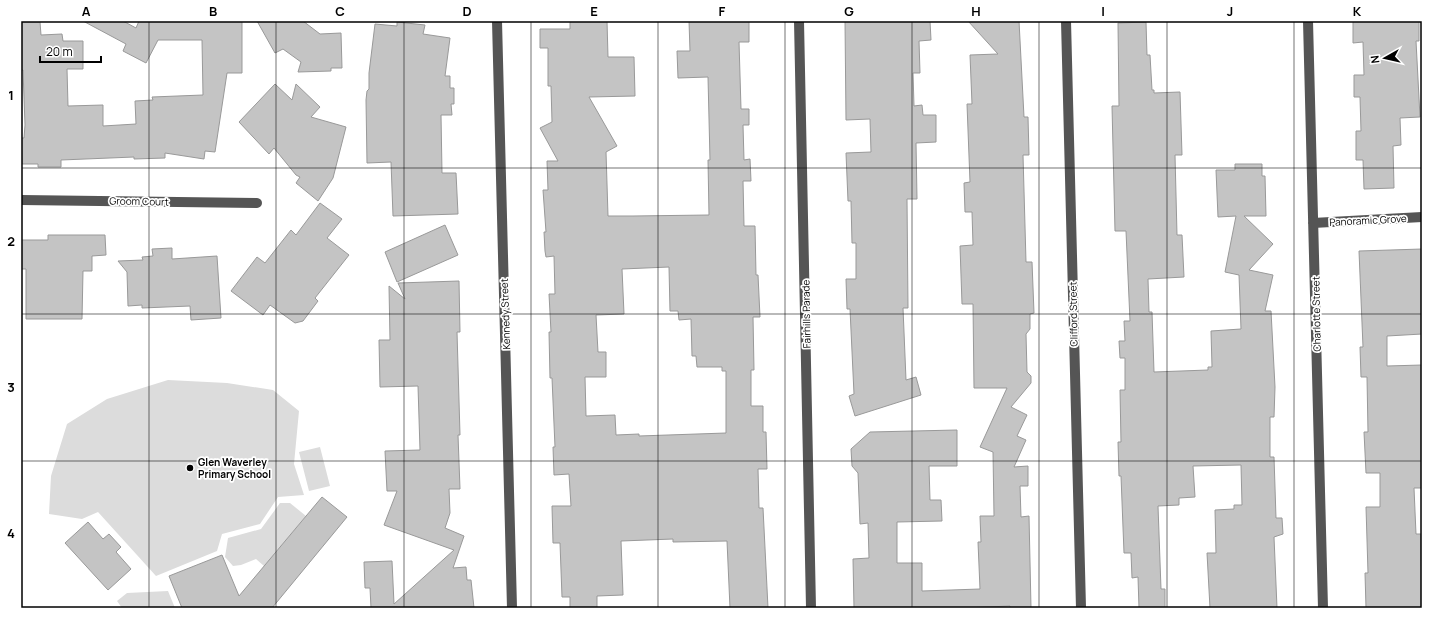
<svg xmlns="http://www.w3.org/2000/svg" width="1443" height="629" viewBox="0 0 1443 629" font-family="Manrope,sans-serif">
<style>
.green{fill:#dcdcdc}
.building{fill:#c4c4c4;stroke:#999;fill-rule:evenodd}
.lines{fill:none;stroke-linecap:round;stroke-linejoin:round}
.minor{stroke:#555;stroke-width:10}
.grid{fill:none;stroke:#000;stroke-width:1;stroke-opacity:0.55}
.poi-dot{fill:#000;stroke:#fff;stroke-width:1.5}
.labels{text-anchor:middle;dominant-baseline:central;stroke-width:3.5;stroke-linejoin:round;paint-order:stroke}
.street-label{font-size:10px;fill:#000;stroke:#fff}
.poi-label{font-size:10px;font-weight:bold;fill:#000;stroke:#fff;text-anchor:start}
.neatline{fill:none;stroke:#000;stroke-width:1.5}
.grid-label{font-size:13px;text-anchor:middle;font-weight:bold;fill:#000}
</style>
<rect width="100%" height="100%" fill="#fff"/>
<path class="green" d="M 168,380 L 227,383 L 273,390 L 299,411 L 294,464 L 304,495 L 278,497 L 260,524 L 222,534 L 217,551 L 156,576 L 98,512 L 82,519 L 49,514 L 51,476 L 67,424 L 107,399 Z
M 320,447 L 330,486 L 309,491 L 299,452 Z
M 280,503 L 290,503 L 306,516 L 264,566 L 256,559 L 241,565 L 233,566 L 225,557 L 228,538 L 261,529 Z
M 168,591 L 175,608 L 122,608 L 117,601 L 127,593 Z"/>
<path class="building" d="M 83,21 L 123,21 L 136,28 L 139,21 L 242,21 L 242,73 L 227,73 L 215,152 L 205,151 L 204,159 L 165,153 L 165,158 L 134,159 L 134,157 L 61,160 L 61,167 L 38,167 L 38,164 L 22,164 L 21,138 L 24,138 L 25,125 L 23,70 L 21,70 L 21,22 L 40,22 L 41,35 L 62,34 L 63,41 L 83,41 L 83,69 L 67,69 L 68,106 L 103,105 L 103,126 L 136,124 L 135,101 L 153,100 L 152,97 L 203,95 L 202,40 L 158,40 L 146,63 L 123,51 L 126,44 Z
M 257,21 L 303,21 L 320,34 L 341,33 L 342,68 L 331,68 L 331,71 L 298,72 L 301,62 L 283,49 L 275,53 Z
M 570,21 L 607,21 L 608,57 L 634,57 L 635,96 L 589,97 L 617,146 L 606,152 L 608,216 L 633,216 L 709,215 L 708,160 L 710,160 L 708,77 L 678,78 L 677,51 L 690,51 L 689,21 L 749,21 L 749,42 L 739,42 L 741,109 L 749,109 L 749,125 L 743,125 L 744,160 L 750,159 L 751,181 L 743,181 L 744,226 L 755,226 L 756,275 L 758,275 L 760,317 L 753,317 L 754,370 L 751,370 L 751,406 L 763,406 L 763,432 L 766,432 L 767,469 L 758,469 L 759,508 L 763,508 L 768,608 L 730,608 L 727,541 L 673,542 L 673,539 L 621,541 L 623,595 L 597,596 L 597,608 L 570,608 L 570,597 L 562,597 L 560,543 L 553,543 L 552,506 L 571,506 L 569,474 L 554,475 L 553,447 L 555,447 L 552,378 L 550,378 L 549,332 L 551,332 L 549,294 L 555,294 L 554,256 L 546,257 L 545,251 L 544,232 L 546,232 L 543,190 L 548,190 L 547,161 L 558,161 L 540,128 L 552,122 L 551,86 L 548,86 L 548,48 L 540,48 L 540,29 L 570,29 ZM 669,267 L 670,311 L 678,311 L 679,320 L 691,319 L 692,356 L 696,356 L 697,367 L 722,367 L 722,371 L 726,371 L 726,433 L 639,436 L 639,434 L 616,435 L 615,415 L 586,416 L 585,377 L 606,377 L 606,352 L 598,352 L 596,315 L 624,314 L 622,269 Z
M 845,21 L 930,21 L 931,40 L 919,41 L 920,73 L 913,73 L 914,106 L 922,105 L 923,115 L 936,115 L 936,142 L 916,143 L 917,199 L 907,199 L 908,308 L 903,308 L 906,380 L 916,377 L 921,395 L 855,416 L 849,396 L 854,394 L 850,309 L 847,309 L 846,279 L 856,279 L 856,243 L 852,243 L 851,201 L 848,201 L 846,153 L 871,152 L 870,119 L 846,120 Z
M 968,21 L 1019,21 L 1024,117 L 1028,117 L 1029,155 L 1023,155 L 1026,262 L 1032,262 L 1034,313 L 1030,314 L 1030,329 L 1026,334 L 1027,372 L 1031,376 L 1031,383 L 1011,407 L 1027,415 L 1017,436 L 1026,440 L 1014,467 L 1028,466 L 1028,486 L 1020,486 L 1021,517 L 1029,516 L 1031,608 L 1010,608 L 1010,606 L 964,608 L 854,608 L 853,559 L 869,558 L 868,523 L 860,524 L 858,473 L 852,466 L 851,449 L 870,432 L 957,430 L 957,466 L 929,466 L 930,500 L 941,500 L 942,521 L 897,522 L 897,563 L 922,563 L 922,591 L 980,589 L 978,542 L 981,542 L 980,516 L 994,516 L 993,452 L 980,447 L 1007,388 L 974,388 L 973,304 L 962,304 L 960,246 L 973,245 L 972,212 L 965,212 L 964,183 L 970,182 L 967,104 L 972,104 L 970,55 L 998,54 Z
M 1353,21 L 1419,21 L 1419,41 L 1416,41 L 1420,117 L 1400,118 L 1401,145 L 1393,146 L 1394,188 L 1364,189 L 1363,160 L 1356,160 L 1356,131 L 1361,131 L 1360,97 L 1354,97 L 1354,75 L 1364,75 L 1363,42 L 1353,43 Z
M 397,22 L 425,25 L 423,34 L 450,38 L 445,76 L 450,76 L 450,88 L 454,88 L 454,104 L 451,104 L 452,115 L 441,115 L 442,173 L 456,173 L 458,214 L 393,216 L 391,162 L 367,163 L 366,100 L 367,91 L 369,89 L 369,73 L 375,24 L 397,26 Z
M 1146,22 L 1147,55 L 1150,55 L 1152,90 L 1154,90 L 1154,93 L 1180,92 L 1182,155 L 1175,155 L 1177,235 L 1182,235 L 1184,277 L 1148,279 L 1149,312 L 1152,312 L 1154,372 L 1208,370 L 1208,367 L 1212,367 L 1211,331 L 1241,329 L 1239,275 L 1225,272 L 1236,216 L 1218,217 L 1216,170 L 1235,170 L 1235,164 L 1262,164 L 1262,176 L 1265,176 L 1266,216 L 1244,216 L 1273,244 L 1249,270 L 1273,275 L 1265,311 L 1271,311 L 1275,387 L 1274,417 L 1270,417 L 1270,457 L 1274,457 L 1276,518 L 1282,518 L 1283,534 L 1274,537 L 1277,608 L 1210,608 L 1207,553 L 1216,553 L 1215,510 L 1234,509 L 1234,505 L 1242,505 L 1241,465 L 1193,466 L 1195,497 L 1179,498 L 1179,505 L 1158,506 L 1161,589 L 1165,589 L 1165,608 L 1139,608 L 1138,577 L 1132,578 L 1131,553 L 1124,553 L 1121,476 L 1119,476 L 1118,442 L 1121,442 L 1120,390 L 1125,390 L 1125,358 L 1120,358 L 1119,341 L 1125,341 L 1124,321 L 1130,321 L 1126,231 L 1115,231 L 1112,106 L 1119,106 L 1118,23 Z
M 275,84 L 292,100 L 296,84 L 320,107 L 311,117 L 346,127 L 333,178 L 318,201 L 296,183 L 300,177 L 296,175 L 274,148 L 269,154 L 239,122 Z
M 320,203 L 342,219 L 327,238 L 349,255 L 315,298 L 318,301 L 303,321 L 295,323 L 270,305 L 263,315 L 231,291 L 257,257 L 265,263 L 291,230 L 296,235 Z
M 445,225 L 458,255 L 397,282 L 385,252 Z
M 48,235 L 105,235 L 106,255 L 92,256 L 92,271 L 83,271 L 82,319 L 26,319 L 26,269 L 21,269 L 21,240 L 48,240 Z
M 172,248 L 172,259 L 217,256 L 221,318 L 191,320 L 190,306 L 142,308 L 142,305 L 128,306 L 127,272 L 118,261 L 143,260 L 142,257 L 153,256 L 152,249 Z
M 1422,249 L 1422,334 L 1387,336 L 1387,366 L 1422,365 L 1422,488 L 1414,488 L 1416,534 L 1421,534 L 1422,608 L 1366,608 L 1365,573 L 1368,573 L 1366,507 L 1380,507 L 1380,473 L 1366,473 L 1364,432 L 1368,432 L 1367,377 L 1361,377 L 1360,347 L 1363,347 L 1359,251 Z
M 459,281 L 460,332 L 457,332 L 460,435 L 458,435 L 460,489 L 449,489 L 450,513 L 445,528 L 464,536 L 453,568 L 466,567 L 467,580 L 471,580 L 474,608 L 371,608 L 370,588 L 365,588 L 364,562 L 392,561 L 394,604 L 454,550 L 384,525 L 397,491 L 387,491 L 385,451 L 420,450 L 418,386 L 380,387 L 379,340 L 390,340 L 389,286 L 405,299 L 398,283 Z
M 322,497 L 347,517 L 272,608 L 182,608 L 169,576 L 222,555 L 239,596 Z
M 88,522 L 103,539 L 109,534 L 121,547 L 116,552 L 131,569 L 108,590 L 65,543 Z"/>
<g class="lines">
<path class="minor" d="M 497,21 L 512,608
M 799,21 L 811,608
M 1066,21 L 1081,608
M 1308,21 L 1323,608
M 21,200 L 257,203
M 1313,223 L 1422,217"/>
</g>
<path class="grid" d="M 149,21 L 149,608M 276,21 L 276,608M 404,21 L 404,608M 531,21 L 531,608M 658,21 L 658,608M 785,21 L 785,608M 912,21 L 912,608M 1039,21 L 1039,608M 1167,21 L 1167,608M 1294,21 L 1294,608M 21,168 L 1422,168M 21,314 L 1422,314M 21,461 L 1422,461"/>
<circle class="poi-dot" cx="190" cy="468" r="4"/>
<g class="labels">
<g class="street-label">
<text transform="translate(139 201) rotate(1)">Groom Court</text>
<text transform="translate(1368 220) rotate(-3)">Panoramic Grove</text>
<text transform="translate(505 314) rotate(-92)">Kennedy Street</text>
<text transform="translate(806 314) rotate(-91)">Fairhills Parade</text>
<text transform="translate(1073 314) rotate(-91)">Clifford Street</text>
<text transform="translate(1316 314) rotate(-91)">Charlotte Street</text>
</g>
<g class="poi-label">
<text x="198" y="462">Glen Waverley<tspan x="198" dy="12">Primary School</tspan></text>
</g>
</g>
<rect width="1443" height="629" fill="none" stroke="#ffffff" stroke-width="44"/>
<g transform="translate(1385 58) rotate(262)" stroke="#ffffff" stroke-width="3" paint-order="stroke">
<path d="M0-3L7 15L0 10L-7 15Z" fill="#000000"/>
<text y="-6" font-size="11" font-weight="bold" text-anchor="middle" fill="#000000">N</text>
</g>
<path d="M40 56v6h61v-6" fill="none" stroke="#000000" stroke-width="2"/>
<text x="46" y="56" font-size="12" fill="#000000" stroke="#ffffff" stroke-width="3" paint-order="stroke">20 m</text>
<rect x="22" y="22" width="1399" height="585" class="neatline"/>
<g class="grid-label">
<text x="86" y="16">A</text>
<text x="213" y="16">B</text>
<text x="340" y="16">C</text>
<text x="467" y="16">D</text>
<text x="594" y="16">E</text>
<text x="722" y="16">F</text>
<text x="849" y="16">G</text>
<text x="976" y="16">H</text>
<text x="1103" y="16">I</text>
<text x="1230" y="16">J</text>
<text x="1357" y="16">K</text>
<text x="11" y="100">1</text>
<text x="11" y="246">2</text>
<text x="11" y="392">3</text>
<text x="11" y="538">4</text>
</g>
</svg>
